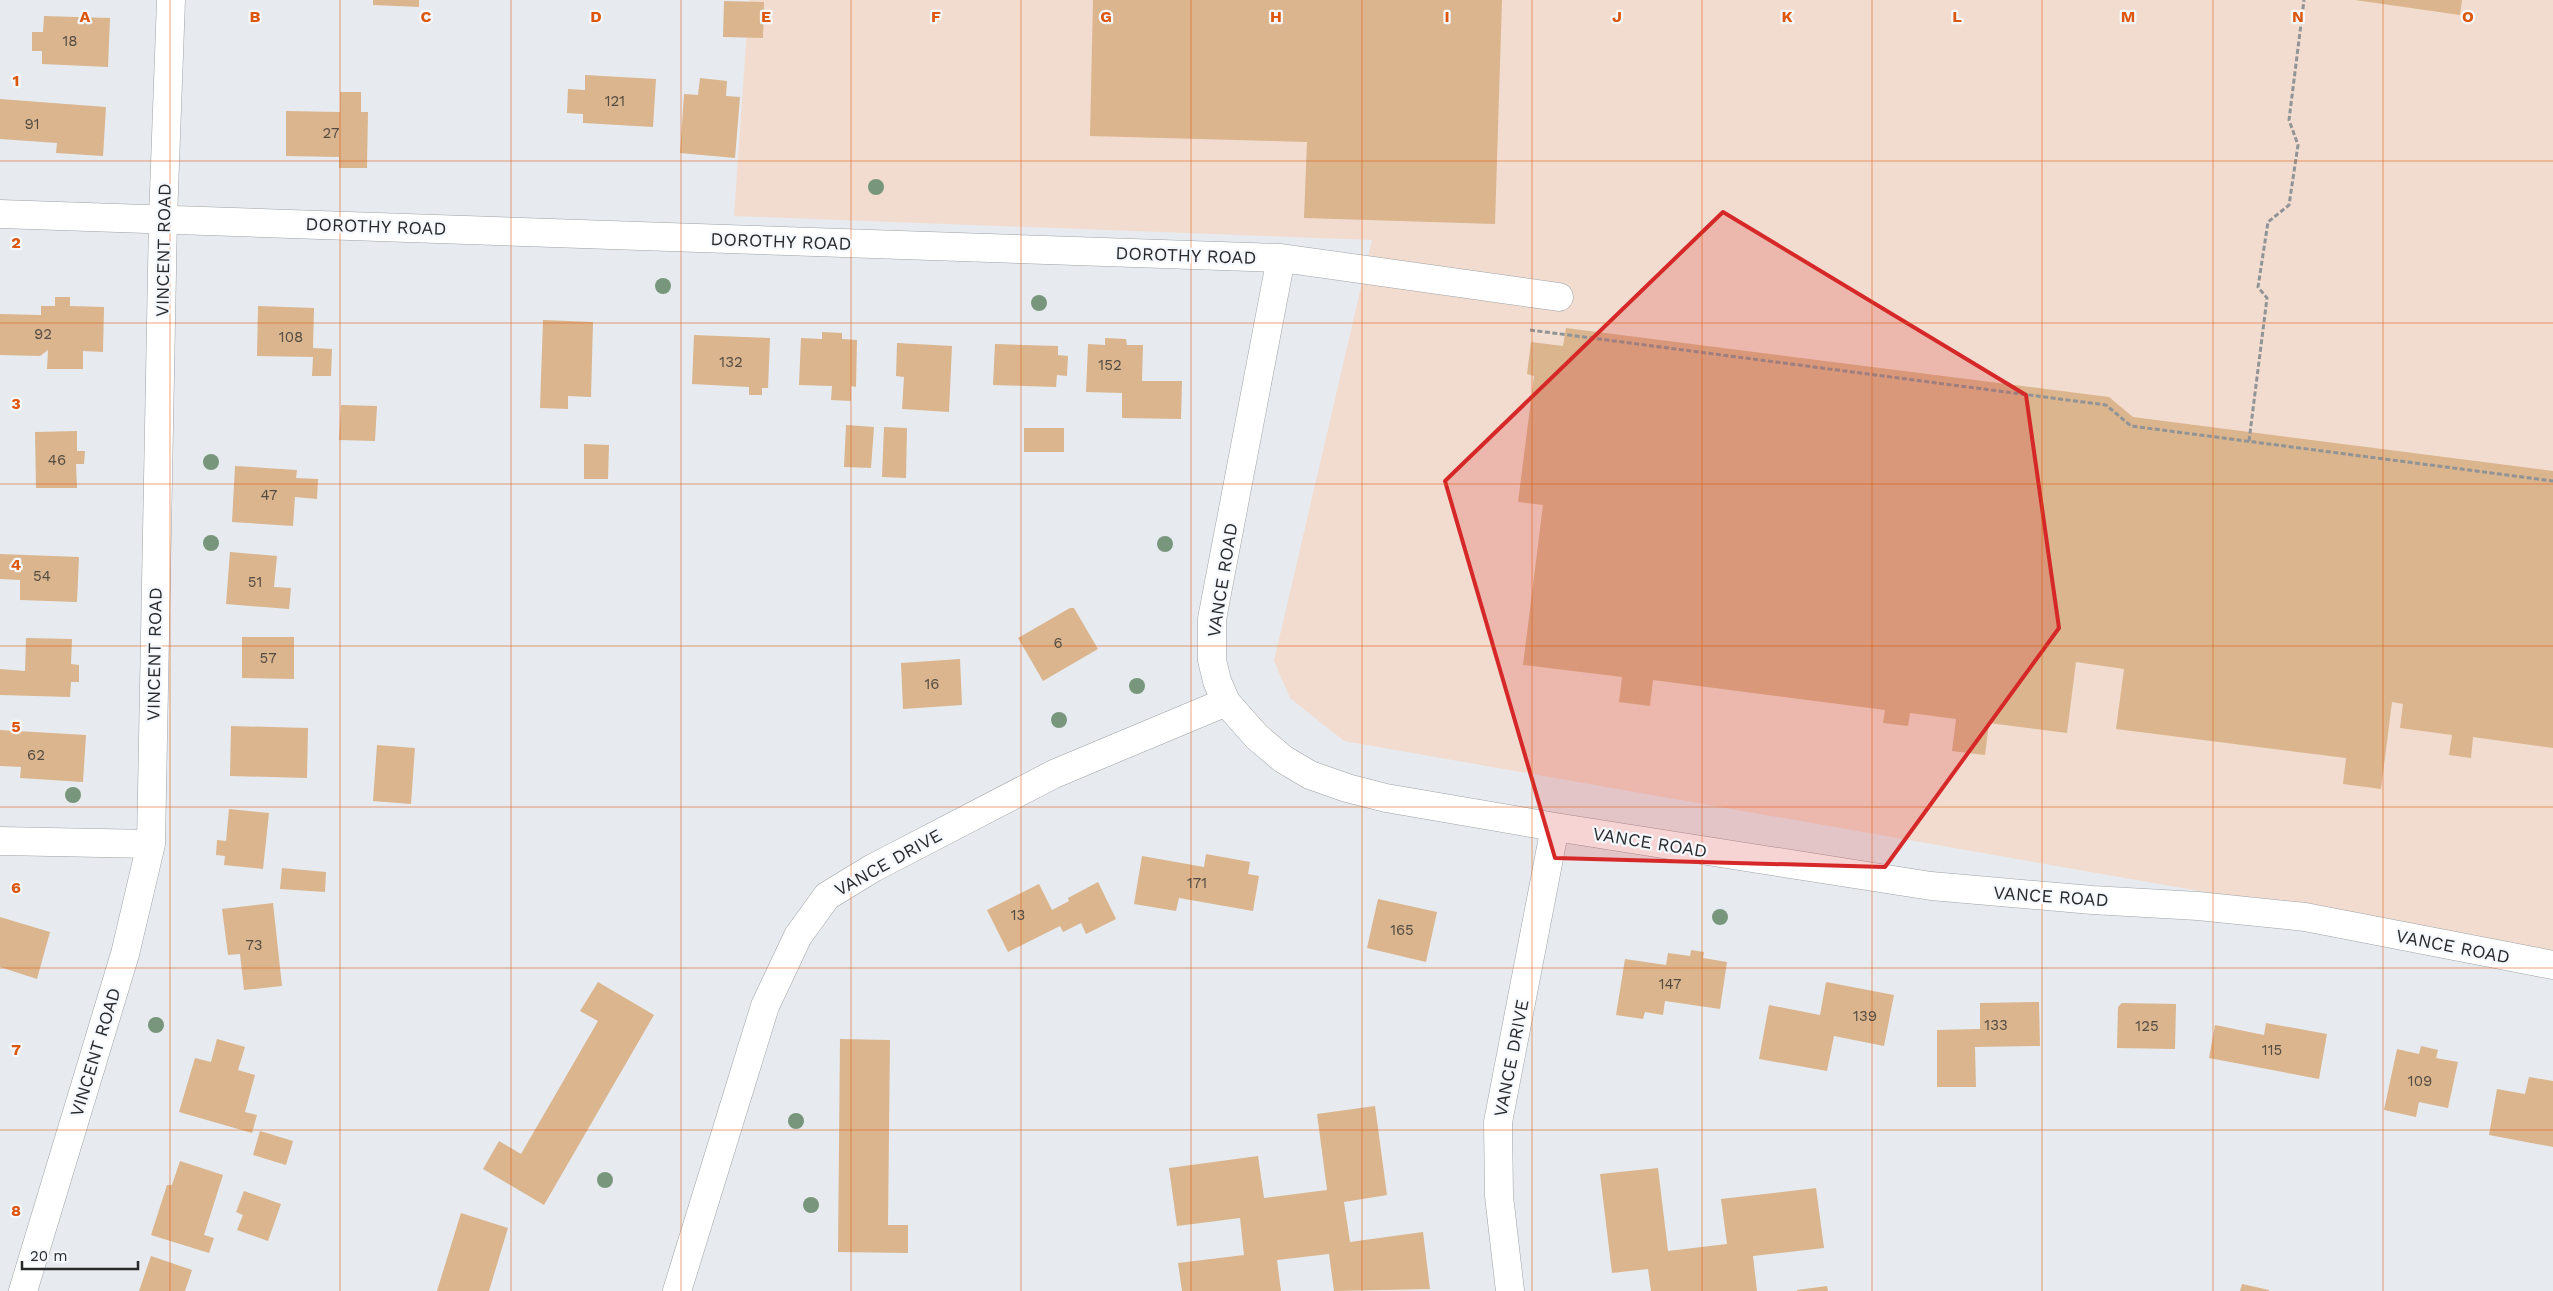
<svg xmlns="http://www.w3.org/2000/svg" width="2553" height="1291" viewBox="0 0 2553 1291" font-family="'Work Sans',sans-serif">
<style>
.commercial{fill:#f2dccf}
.building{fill:#dab58e}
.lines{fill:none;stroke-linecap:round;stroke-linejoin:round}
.street-casing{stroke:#9ea2a6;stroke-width:29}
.path{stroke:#919497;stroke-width:3;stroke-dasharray:5 2.5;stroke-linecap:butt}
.street{stroke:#fff;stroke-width:28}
.tree{fill:#78967b}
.marked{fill:#d62828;fill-opacity:0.2;stroke:#d62828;stroke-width:4;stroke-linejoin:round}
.grid{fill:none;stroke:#de570e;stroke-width:1;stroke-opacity:0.55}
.labels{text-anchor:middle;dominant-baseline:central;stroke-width:4.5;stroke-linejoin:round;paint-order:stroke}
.number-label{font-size:15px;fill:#544c43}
.street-label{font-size:18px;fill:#27292a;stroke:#f4f8fd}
.grid-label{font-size:16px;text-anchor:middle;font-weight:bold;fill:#de570e;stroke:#f4f8fd;stroke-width:4.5;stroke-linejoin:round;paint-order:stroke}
</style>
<rect width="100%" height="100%" fill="#e7ebef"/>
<path class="commercial" d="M 749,0 L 2553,0 L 2553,953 L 1344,741 L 1290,698 L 1274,661 L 1372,240 L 734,216 Z"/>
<path class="building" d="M 373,0 L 419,0 L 419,7 L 373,5 Z
M 1093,0 L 1502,0 L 1495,224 L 1304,218 L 1307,142 L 1090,136 Z
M 2355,0 L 2462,0 L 2460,15 Z
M 724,1 L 764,2 L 763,38 L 723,37 Z
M 44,16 L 110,18 L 108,67 L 42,64 L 42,51 L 32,51 L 32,32 L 43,32 Z
M 585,75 L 656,79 L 653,127 L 583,123 L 583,114 L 567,113 L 568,89 L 585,90 Z
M 700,78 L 727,81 L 726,96 L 740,97 L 735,158 L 680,153 L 684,94 L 698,95 Z
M 340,92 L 361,92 L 361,112 L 368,112 L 367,168 L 339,168 L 339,157 L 286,156 L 286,111 L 340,112 Z
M 0,99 L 106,107 L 103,156 L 56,153 L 57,143 L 0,139 Z
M 55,297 L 70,297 L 70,306 L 104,307 L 103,352 L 83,351 L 83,369 L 47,369 L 48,350 L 40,356 L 0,355 L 0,314 L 41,315 L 41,306 L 55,306 Z
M 258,306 L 314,308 L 313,348 L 332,349 L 331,376 L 312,376 L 313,357 L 257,356 Z
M 543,320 L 593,322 L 591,397 L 568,396 L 568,409 L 540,408 Z
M 1566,328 L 2109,397 L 2133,417 L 2553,471 L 2553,748 L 2473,737 L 2471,758 L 2449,755 L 2452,735 L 2400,728 L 2403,704 L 2392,702 L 2381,789 L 2343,784 L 2346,758 L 2116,729 L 2124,669 L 2076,662 L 2067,733 L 1989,723 L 1985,755 L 1952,751 L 1956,719 L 1910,713 L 1908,726 L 1883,723 L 1885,710 L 1653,680 L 1650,706 L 1619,702 L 1622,677 L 1523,665 L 1543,505 L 1518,502 L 1534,376 L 1527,374 L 1531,342 L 1563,346 Z
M 822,332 L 842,333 L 842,339 L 857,340 L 856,387 L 851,386 L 851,401 L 831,400 L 832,386 L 799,385 L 801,338 L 822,339 Z
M 694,335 L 770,338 L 768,388 L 762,388 L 762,395 L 749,395 L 749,387 L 692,384 Z
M 1105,338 L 1126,339 L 1127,345 L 1143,345 L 1142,381 L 1182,381 L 1181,419 L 1122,418 L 1122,393 L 1086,392 L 1088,344 L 1105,345 Z
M 897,343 L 952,346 L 949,412 L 902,409 L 904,377 L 896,376 Z
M 995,344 L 1058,346 L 1058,355 L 1068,356 L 1067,376 L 1057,375 L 1056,387 L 993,385 Z
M 341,405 L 377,406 L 375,441 L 339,440 Z
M 846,425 L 874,427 L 871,468 L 844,467 Z
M 884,427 L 907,428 L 906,478 L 882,477 Z
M 1024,428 L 1064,428 L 1064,452 L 1024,452 Z
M 77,431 L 77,451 L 85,451 L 84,464 L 76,464 L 77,488 L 36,488 L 35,432 Z
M 584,444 L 609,445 L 608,479 L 584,479 Z
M 235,466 L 297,470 L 296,478 L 318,479 L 317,499 L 295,497 L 293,526 L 232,522 Z
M 230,552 L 277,556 L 274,587 L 291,588 L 289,609 L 226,604 Z
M 0,554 L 79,557 L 77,602 L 20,600 L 20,580 L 0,579 Z
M 1070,608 L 1074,608 L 1098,649 L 1043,681 L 1018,638 Z
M 242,637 L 294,637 L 294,679 L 242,678 Z
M 26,638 L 72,639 L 71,664 L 79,665 L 79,682 L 71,682 L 70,697 L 0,695 L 0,669 L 25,671 Z
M 960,659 L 962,705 L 903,709 L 901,663 Z
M 231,726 L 308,728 L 307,778 L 230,776 Z
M 0,730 L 86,735 L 83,782 L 20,778 L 21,767 L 0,766 Z
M 377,745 L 415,748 L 411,804 L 373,801 Z
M 229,809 L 269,813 L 263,869 L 224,865 L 225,856 L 216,855 L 217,840 L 226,841 Z
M 1206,854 L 1250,862 L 1248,874 L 1259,876 L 1253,911 L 1179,898 L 1176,911 L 1134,904 L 1142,856 L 1204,867 Z
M 282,868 L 326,872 L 325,892 L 280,889 Z
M 1098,882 L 1116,919 L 1086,934 L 1081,923 L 1063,932 L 1060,926 L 1008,952 L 987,910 L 1039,884 L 1052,910 L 1069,901 L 1068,898 Z
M 1378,899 L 1437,912 L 1426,962 L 1367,948 Z
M 273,903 L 282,986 L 244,990 L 240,954 L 228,955 L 222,909 Z
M 0,917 L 50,932 L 37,979 L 0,967 Z
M 1691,950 L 1704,952 L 1703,958 L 1727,962 L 1720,1009 L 1665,1001 L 1663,1015 L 1645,1012 L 1643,1019 L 1616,1015 L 1625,959 L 1666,965 L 1668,953 L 1690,956 Z
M 598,982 L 654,1015 L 544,1205 L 483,1169 L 499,1141 L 521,1154 L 598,1021 L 580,1011 Z
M 1826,982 L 1894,995 L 1884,1046 L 1834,1036 L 1827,1071 L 1759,1059 L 1769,1005 L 1820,1015 Z
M 2039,1002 L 2040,1046 L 1975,1047 L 1976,1087 L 1937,1087 L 1937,1030 L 1980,1029 L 1980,1003 Z
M 2122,1003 L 2176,1004 L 2175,1049 L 2117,1048 L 2118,1007 Z
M 2266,1023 L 2327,1034 L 2319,1079 L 2209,1058 L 2215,1025 L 2264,1035 Z
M 217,1039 L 245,1047 L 238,1070 L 255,1075 L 245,1112 L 257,1115 L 252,1133 L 179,1112 L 195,1058 L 211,1062 Z
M 840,1039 L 890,1040 L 888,1225 L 908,1225 L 908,1253 L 838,1252 Z
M 2421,1046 L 2438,1050 L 2436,1058 L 2458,1062 L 2448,1108 L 2419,1102 L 2416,1117 L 2384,1110 L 2397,1049 L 2419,1054 Z
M 2529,1077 L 2553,1081 L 2553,1147 L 2489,1135 L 2497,1089 L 2525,1094 Z
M 1375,1106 L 1387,1195 L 1344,1202 L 1350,1242 L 1423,1232 L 1430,1289 L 1334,1291 L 1329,1254 L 1277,1260 L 1281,1291 L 1182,1291 L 1178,1263 L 1244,1255 L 1240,1218 L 1177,1226 L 1169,1168 L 1258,1156 L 1264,1198 L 1327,1190 L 1317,1114 Z
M 260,1131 L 293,1141 L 286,1165 L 253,1155 Z
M 180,1161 L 223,1175 L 204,1235 L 214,1238 L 209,1253 L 151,1235 L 167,1185 L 172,1185 Z
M 1658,1168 L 1668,1251 L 1727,1244 L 1721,1199 L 1816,1188 L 1824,1248 L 1753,1256 L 1757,1291 L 1651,1291 L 1648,1269 L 1612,1273 L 1600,1174 Z
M 244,1191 L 281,1204 L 268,1241 L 237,1230 L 243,1215 L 236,1212 Z
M 461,1213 L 508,1228 L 489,1291 L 437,1291 Z
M 151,1256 L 192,1270 L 185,1291 L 139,1291 Z
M 2242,1284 L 2269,1290 L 2269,1291 L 2240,1291 Z
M 1827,1286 L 1828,1291 L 1797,1291 L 1797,1290 Z"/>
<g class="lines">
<defs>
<path id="street" d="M 0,214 L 1281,258 L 1559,297
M 1281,258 L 1212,619 L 1212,660 L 1217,681 L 1226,702 L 1257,737 L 1283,759 L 1310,775 L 1347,788 L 1386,798 L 1555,827 L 1931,886 L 2092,900 L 2198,906 L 2305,917 L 2553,965
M 0,841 L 151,844
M 23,1291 L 125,954 L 151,844 L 163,219 L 171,0
M 677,1291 L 765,1006 L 798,936 L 827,896 L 873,868 L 1054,774 L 1226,702
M 1510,1291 L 1499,1196 L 1498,1122 L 1555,827"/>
</defs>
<use href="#street" class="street-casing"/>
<path class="path" d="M 1530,330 L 2106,405 L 2131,426 L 2553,481
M 2249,441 L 2267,298 L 2258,287 L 2268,222 L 2289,205 L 2298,145 L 2289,120 L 2304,0"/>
<use href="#street" class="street"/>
</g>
<g class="tree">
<circle cx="876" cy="187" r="8"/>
<circle cx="663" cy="286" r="8"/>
<circle cx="1039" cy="303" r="8"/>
<circle cx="211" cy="462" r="8"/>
<circle cx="211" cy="543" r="8"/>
<circle cx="1165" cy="544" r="8"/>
<circle cx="1137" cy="686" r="8"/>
<circle cx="1059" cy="720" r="8"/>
<circle cx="73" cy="795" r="8"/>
<circle cx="1720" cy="917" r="8"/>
<circle cx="156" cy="1025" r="8"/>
<circle cx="796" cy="1121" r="8"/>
<circle cx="605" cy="1180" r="8"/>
<circle cx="811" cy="1205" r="8"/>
</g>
<path class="marked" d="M 1723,212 L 2026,395 L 2059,628 L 1885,867 L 1555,858 L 1445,481 Z"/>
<path class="grid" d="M 170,0 L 170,1291M 340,0 L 340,1291M 511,0 L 511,1291M 681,0 L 681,1291M 851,0 L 851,1291M 1021,0 L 1021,1291M 1191,0 L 1191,1291M 1362,0 L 1362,1291M 1532,0 L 1532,1291M 1702,0 L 1702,1291M 1872,0 L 1872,1291M 2042,0 L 2042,1291M 2213,0 L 2213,1291M 2383,0 L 2383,1291M 0,161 L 2553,161M 0,323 L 2553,323M 0,484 L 2553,484M 0,646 L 2553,646M 0,807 L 2553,807M 0,968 L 2553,968M 0,1130 L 2553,1130"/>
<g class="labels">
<g class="number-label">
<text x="70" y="41">18</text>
<text x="615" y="101">121</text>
<text x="32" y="124">91</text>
<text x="331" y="133">27</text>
<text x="43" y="334">92</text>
<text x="291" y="337">108</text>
<text x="731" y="362">132</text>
<text x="1110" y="365">152</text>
<text x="57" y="460">46</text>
<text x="269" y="495">47</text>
<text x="42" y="576">54</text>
<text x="255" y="582">51</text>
<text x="1058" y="643">6</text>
<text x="268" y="658">57</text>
<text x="932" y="684">16</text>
<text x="36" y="755">62</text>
<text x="1197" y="883">171</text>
<text x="1018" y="915">13</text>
<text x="1402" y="930">165</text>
<text x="254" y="945">73</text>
<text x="1670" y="984">147</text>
<text x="1865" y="1016">139</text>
<text x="1996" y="1025">133</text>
<text x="2147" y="1026">125</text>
<text x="2272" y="1050">115</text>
<text x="2420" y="1081">109</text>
</g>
<g class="street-label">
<text transform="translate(376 226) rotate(2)">DOROTHY ROAD</text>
<text transform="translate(781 241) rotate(2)">DOROTHY ROAD</text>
<text transform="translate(163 250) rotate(-89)">VINCENT ROAD</text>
<text transform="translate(1186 255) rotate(2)">DOROTHY ROAD</text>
<text transform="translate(1222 580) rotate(-81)">VANCE ROAD</text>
<text transform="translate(154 654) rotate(-89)">VINCENT ROAD</text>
<text transform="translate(1650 842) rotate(9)">VANCE ROAD</text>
<text transform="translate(888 862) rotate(-29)">VANCE DRIVE</text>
<text transform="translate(2051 896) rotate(4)">VANCE ROAD</text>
<text transform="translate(2453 946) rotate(11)">VANCE ROAD</text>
<text transform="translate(95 1052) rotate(-73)">VINCENT ROAD</text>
<text transform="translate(1511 1058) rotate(-79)">VANCE DRIVE</text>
</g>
</g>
<g class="grid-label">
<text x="85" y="22">A</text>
<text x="255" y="22">B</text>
<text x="426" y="22">C</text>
<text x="596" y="22">D</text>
<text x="766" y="22">E</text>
<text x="936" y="22">F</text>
<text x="1106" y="22">G</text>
<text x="1276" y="22">H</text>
<text x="1447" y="22">I</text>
<text x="1617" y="22">J</text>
<text x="1787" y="22">K</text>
<text x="1957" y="22">L</text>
<text x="2128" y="22">M</text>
<text x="2298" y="22">N</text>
<text x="2468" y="22">O</text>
<text x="16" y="86">1</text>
<text x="16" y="248">2</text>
<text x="16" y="409">3</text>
<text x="16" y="570">4</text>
<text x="16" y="732">5</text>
<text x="16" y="893">6</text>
<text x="16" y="1055">7</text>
<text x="16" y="1216">8</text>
</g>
<path d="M22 1261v8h116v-8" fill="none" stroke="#27292a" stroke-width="2.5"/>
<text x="30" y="1261" font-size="15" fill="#27292a" stroke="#f4f8fd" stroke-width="4" paint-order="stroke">20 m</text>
</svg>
